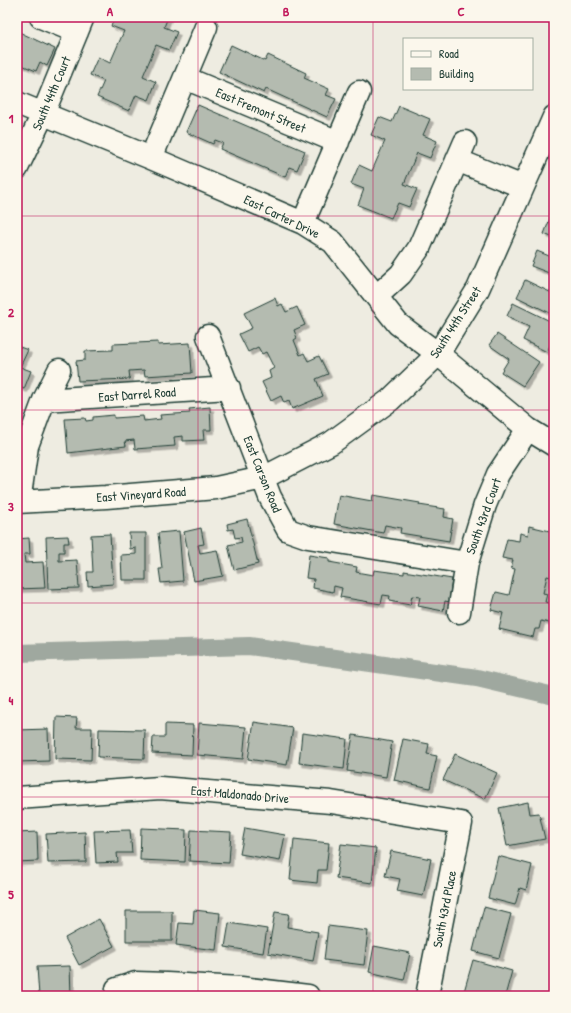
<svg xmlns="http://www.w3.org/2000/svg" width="571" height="1013" viewBox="0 0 571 1013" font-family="'Patrick Hand',sans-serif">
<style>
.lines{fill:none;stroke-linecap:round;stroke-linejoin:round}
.canal{stroke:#9fa89f;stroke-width:18}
.building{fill:#b4bbb0;stroke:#1f3d34;filter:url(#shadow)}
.minor-casing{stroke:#1f3d34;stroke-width:25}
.minor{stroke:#fbf7ec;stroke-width:22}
.grid{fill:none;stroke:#c2185b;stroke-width:1;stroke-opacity:0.55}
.labels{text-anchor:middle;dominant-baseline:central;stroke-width:3;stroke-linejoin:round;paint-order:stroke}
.street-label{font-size:13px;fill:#1f3d34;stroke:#fbf7ec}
.neatline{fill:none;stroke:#c2185b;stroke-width:1.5}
.grid-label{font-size:13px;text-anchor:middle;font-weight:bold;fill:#c2185b}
</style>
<defs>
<filter id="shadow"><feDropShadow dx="3.5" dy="3.5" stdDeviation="0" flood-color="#0004"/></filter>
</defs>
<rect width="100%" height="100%" fill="#eeece1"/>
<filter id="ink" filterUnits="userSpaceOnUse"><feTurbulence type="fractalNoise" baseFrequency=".025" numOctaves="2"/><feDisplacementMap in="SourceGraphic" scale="8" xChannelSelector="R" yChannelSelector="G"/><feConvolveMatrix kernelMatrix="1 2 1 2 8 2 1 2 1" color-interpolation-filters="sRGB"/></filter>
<g filter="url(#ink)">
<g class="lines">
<path class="canal" d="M 17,653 L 249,646 L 477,678 L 554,696"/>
</g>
<path class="building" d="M 115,17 L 168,17 L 164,27 L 177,32 L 169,50 L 156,45 L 143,76 L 156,82 L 149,100 L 136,95 L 129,111 L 97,97 L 104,81 L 90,75 L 98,57 L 110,63 L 124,31 L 111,26 Z
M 17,31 L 55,49 L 47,66 L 40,62 L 36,71 L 17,63 Z
M 231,45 L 265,61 L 268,55 L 306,73 L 304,78 L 329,89 L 326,95 L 336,99 L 327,117 L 266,89 L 264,93 L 219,72 Z
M 198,105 L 305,151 L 297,170 L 289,167 L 285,177 L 220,149 L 223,143 L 215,140 L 213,144 L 186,132 Z
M 399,106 L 430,119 L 423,135 L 437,141 L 430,158 L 417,153 L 404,184 L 417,189 L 409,207 L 398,203 L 391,218 L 358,205 L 364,189 L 351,184 L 359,165 L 372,171 L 385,141 L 371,135 L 379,117 L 392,122 Z
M 551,216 L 554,217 L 554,238 L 544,234 Z
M 537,251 L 554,258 L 554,275 L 531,266 Z
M 525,280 L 554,294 L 554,315 L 517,297 Z
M 275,298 L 278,306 L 282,304 L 286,312 L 297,307 L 305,325 L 294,330 L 297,338 L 294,340 L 300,355 L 304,353 L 308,361 L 319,356 L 328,374 L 316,379 L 323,396 L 292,409 L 289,401 L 284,403 L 281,396 L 271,401 L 262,382 L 271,378 L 269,371 L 274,368 L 266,352 L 262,354 L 258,347 L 248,352 L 239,334 L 252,328 L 244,313 Z
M 513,303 L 554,323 L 554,337 L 547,352 L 523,340 L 529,327 L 507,316 Z
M 497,334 L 539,362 L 523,386 L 501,372 L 509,359 L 489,345 Z
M 158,342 L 158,345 L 190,343 L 192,373 L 145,376 L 144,370 L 129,371 L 130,379 L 78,381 L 76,361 L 85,360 L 85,351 L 113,350 L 113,344 Z
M 17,346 L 28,350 L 20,367 L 31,371 L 24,389 L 17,386 Z
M 210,407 L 211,430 L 203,430 L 204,440 L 183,441 L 183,436 L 174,437 L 175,446 L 135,449 L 134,440 L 125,441 L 126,446 L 68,453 L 65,419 L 85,418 L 86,421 L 93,420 L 93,417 L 114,415 L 114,418 L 143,416 L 144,421 L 161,419 L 160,415 L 190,413 L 189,409 Z
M 339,495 L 372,501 L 373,495 L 420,503 L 419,505 L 445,509 L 444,517 L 453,519 L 449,541 L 400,533 L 401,528 L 385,525 L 383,533 L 334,524 Z
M 247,519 L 258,564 L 234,570 L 228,545 L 242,542 L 241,537 L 235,538 L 233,529 L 228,530 L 227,524 Z
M 529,526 L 554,532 L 554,569 L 553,569 L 551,577 L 547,576 L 543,593 L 547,594 L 545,602 L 554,604 L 554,619 L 553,624 L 541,621 L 539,629 L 535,629 L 533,637 L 499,629 L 503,613 L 491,610 L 496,592 L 509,595 L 515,569 L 511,568 L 513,560 L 502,558 L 507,539 L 519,541 L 520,533 L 528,535 Z
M 201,528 L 204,544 L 198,545 L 200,553 L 217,550 L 223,576 L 194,581 L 184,532 Z
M 179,531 L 183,581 L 161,583 L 159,569 L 162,569 L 158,533 Z
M 129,533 L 146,533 L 146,580 L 122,580 L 121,555 L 136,554 L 136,548 L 130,549 Z
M 110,534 L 113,584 L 88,586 L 87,572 L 93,572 L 91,535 Z
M 68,536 L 69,543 L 64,543 L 64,552 L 59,552 L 59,561 L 77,560 L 79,588 L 48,589 L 46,537 Z
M 29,538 L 30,554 L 24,554 L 25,563 L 43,562 L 45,588 L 17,589 L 17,539 Z
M 309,555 L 329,558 L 329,562 L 357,567 L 356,572 L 373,575 L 374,570 L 404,574 L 404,571 L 452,579 L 449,602 L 445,601 L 443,611 L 418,606 L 420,597 L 412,596 L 410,605 L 389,601 L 390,596 L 383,595 L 381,604 L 340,597 L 342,588 L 334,586 L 333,592 L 313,588 L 314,579 L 306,578 Z
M 56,717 L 77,718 L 76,728 L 92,728 L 91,760 L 55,759 Z
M 254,722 L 293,728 L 287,765 L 248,759 Z
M 199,723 L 246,727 L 243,759 L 197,755 Z
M 165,724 L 193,725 L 192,755 L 152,753 L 153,737 L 165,737 Z
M 48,729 L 49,761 L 17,762 L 17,730 Z
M 99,729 L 145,730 L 144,759 L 98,757 Z
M 302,733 L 347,739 L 344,769 L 299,763 Z
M 353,735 L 392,742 L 386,777 L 347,771 Z
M 403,739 L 429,744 L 427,754 L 437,756 L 430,788 L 394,780 Z
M 455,754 L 497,773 L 485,799 L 443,780 Z
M 528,802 L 530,814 L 539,813 L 545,839 L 507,846 L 499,808 Z
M 141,828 L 186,830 L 185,862 L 140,860 Z
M 245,828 L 285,835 L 280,861 L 240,854 Z
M 130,830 L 132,853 L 117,853 L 118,862 L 96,863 L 94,831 Z
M 191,830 L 231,832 L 229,863 L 189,861 Z
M 37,832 L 38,861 L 17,862 L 17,833 Z
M 85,832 L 86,862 L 48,863 L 46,834 Z
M 294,839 L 329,843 L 326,870 L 318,870 L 317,883 L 290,880 Z
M 341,844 L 376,848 L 372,883 L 336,878 Z
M 391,851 L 431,859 L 423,896 L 397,891 L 400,879 L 385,876 Z
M 498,856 L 532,865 L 526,890 L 520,888 L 515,905 L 488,898 Z
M 484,907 L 511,914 L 499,958 L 473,951 Z
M 194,910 L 220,913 L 216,950 L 176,945 L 179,923 L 193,924 Z
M 126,911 L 172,911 L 172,941 L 126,941 Z
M 275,912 L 289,914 L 287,927 L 318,932 L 313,961 L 268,953 Z
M 99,919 L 114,946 L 79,965 L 65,938 Z
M 229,923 L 267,929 L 263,953 L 225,947 Z
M 328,926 L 368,931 L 364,965 L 324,960 Z
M 374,946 L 410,953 L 404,980 L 369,972 Z
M 473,960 L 512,971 L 505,996 L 463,995 Z
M 70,966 L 71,996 L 39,996 L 37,967 Z"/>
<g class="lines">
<defs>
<path id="minor" d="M 41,17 L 77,32
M 185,78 L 338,142
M 17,103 L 151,158 L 303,223 L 333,242 L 398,324 L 438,354 L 528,429 L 554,445
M 151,158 L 206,27
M 457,160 L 523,187
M 17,168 L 43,114 L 83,17
M 303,223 L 359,92
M 377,296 L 401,274 L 419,248 L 465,142
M 208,336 L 270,497 L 288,530 L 308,537 L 467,563
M 44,400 L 229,388
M 17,502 L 106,497 L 216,488 L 263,478 L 331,443 L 390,400 L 438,354 L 478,289 L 554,117
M 19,502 L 27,446 L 44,400 L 59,370
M 459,612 L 467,563 L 485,505 L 498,474 L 528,429
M 17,798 L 160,788 L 331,802 L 461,823 L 427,996
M 116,996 L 117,989 L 136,983 L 167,984 L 241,988 L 308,996"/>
</defs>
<use href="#minor" class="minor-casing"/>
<use href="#minor" class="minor"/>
</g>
</g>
<path class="grid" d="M 198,17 L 198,996M 373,17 L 373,996M 17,216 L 554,216M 17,410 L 554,410M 17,603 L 554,603M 17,797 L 554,797"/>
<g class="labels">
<g class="street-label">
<text transform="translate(51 93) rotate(-67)">South 44th Court</text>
<text transform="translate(261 110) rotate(23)">East Fremont Street</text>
<text transform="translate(282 216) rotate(26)">East Carter Drive</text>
<text transform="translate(455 322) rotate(-57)">South 44th Street</text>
<text transform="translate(137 394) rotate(-4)">East Darrel Road</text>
<text transform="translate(263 474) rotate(68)">East Carson Road</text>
<text transform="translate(141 494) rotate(-4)">East Vineyard Road</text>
<text transform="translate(483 516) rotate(-70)">South 43rd Court</text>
<text transform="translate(240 794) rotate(5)">East Maldonado Drive</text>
<text transform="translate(444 909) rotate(-79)">South 43rd Place</text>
</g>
</g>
<rect width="571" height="1013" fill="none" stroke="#fbf7ec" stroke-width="44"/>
<rect x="403" y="38" width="130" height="52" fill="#fbf7ec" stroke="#a3ada2"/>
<rect x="411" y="51" width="20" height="6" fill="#fbf7ec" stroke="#a3ada2"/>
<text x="439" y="58" font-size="12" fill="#1f3d34">Road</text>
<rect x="411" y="68" width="20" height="12" fill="#b4bbb0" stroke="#a3ada2"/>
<text x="439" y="78" font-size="12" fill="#1f3d34">Building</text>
<rect x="22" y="22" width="527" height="969" class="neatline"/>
<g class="grid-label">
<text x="110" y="16">A</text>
<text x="286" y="16">B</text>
<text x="461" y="16">C</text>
<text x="11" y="123">1</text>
<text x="11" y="317">2</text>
<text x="11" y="511">3</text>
<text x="11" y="705">4</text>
<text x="11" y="899">5</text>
</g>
</svg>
